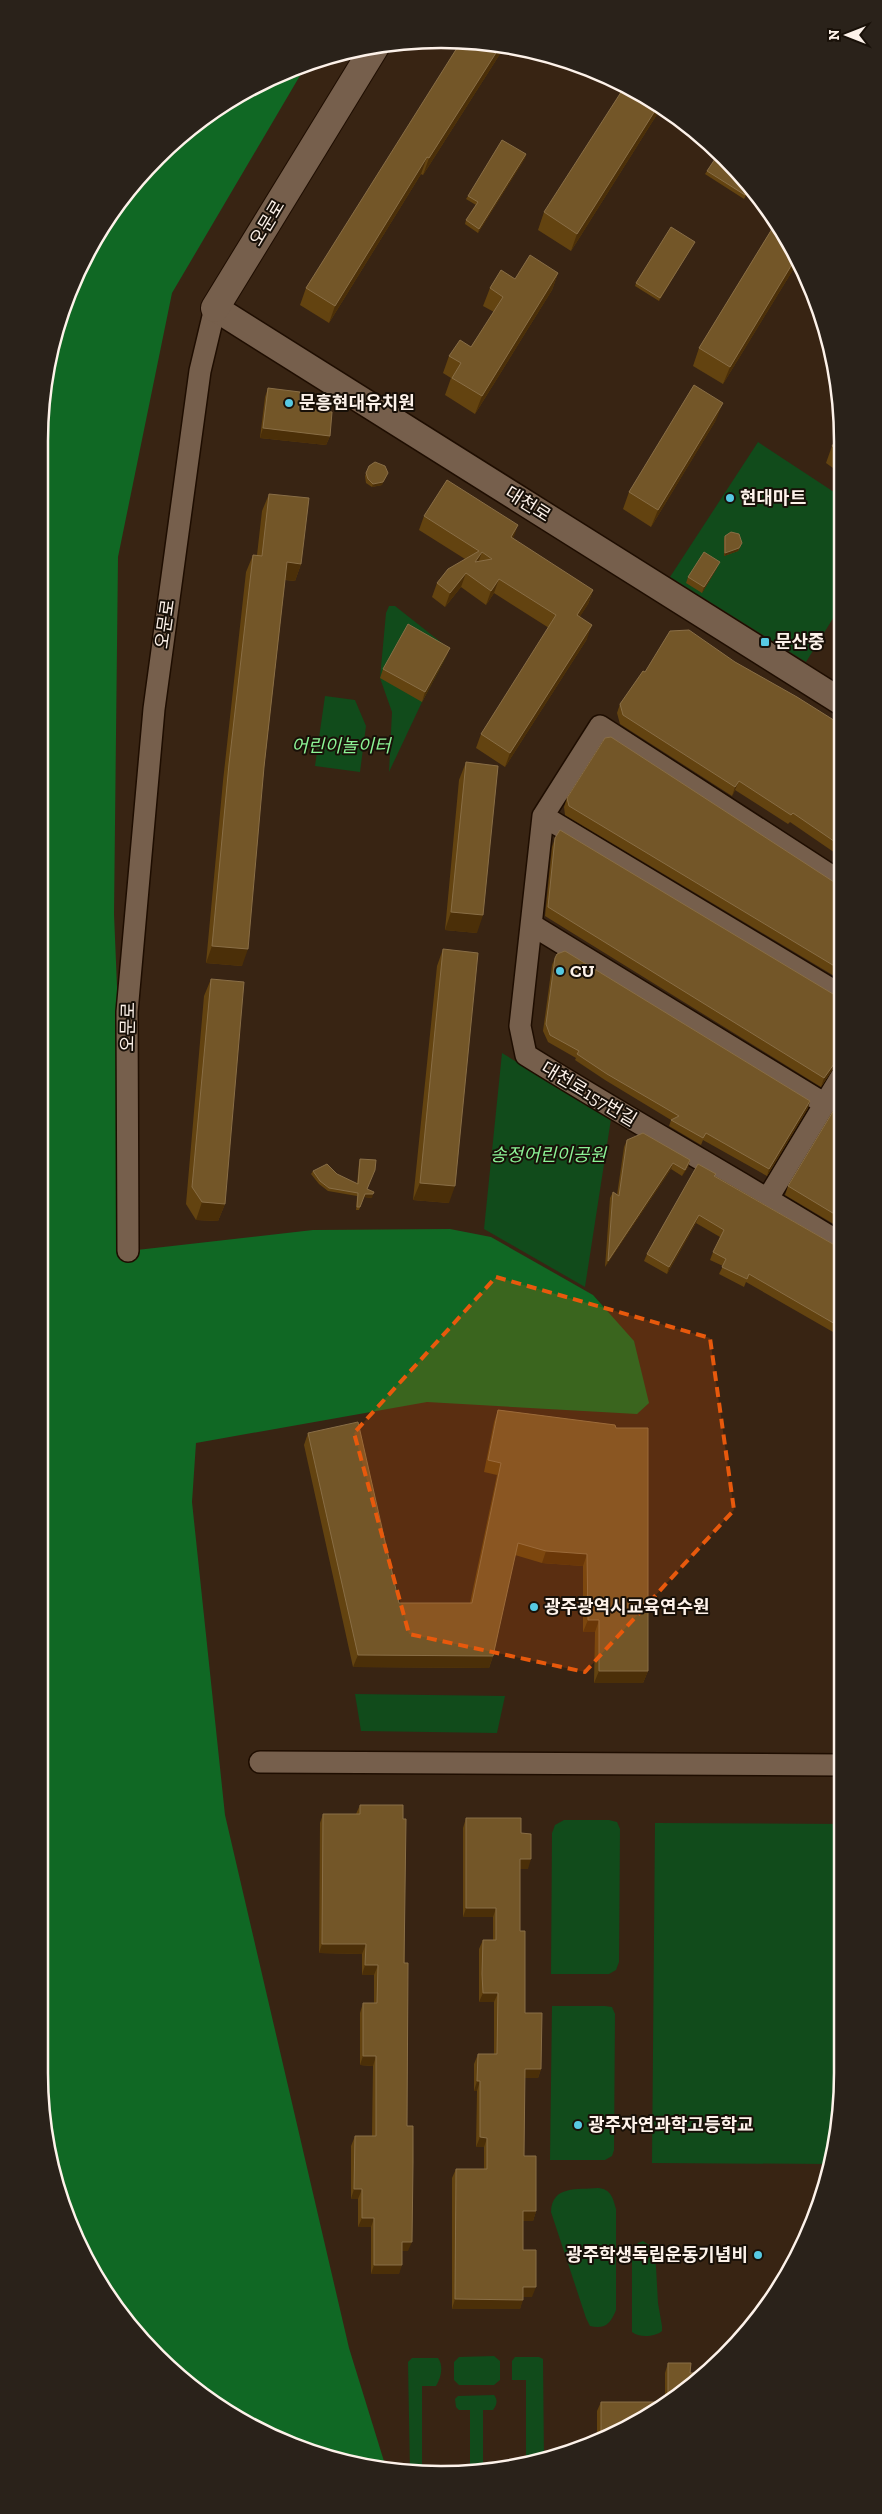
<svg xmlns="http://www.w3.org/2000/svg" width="882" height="2514" viewBox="0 0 882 2514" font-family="'Zilla Slab','Noto Sans KR',serif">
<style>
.green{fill:#114b1b}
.forest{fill:#106824}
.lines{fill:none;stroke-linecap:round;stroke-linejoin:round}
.minor-casing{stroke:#1e0d00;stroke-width:24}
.tertiary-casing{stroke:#1e0d00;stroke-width:29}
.secondary-casing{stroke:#1e0d00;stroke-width:30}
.minor{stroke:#765f4c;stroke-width:21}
.tertiary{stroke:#765f4c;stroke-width:26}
.secondary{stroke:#765f4c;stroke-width:28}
.wall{fill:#634310}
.shaded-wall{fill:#4b2f08}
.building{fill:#735628;stroke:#896e46;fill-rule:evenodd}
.marked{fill:#e8590c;fill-opacity:0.2;stroke:#e8590c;stroke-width:4;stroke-dasharray:10 6;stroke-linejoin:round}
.poi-dot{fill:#57c9e2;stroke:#181008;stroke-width:2}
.labels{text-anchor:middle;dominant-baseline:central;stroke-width:4;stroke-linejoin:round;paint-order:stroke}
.street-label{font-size:18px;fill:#fdf2ea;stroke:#181008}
.poi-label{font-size:18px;font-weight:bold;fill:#fdf2ea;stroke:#181008;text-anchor:start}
.park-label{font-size:18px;font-style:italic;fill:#8cf396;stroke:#181008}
.rim{fill:none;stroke:#fdf2ea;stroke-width:2.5}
</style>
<rect width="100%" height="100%" fill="#382413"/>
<path class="green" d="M 758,442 L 840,496 L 840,607 L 806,662 L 670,577 Z
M 389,606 L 395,606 L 447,647 L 446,657 L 422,702 L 389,772 L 392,712 L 380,678 L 386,613 Z
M 325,696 L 355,700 L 366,726 L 360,772 L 315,766 Z
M 502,1053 L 611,1119 L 585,1287 L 484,1229 Z
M 355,1694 L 505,1696 L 497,1733 L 361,1731 Z
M 564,1820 L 609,1820 L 617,1822 L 620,1829 L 619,1962 L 616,1970 L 609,1974 L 551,1974 L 552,1833 L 555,1825 Z
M 655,1823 L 843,1824 L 843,2073 L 831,2164 L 652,2163 Z
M 552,2006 L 605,2006 L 612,2007 L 615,2014 L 614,2150 L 612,2156 L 605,2160 L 550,2160 Z
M 598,2188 C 611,2189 613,2198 616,2209 L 616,2310 C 611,2323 605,2330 590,2326 L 586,2318 L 551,2212 C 552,2185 577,2190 598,2188 Z
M 643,2241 L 655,2249 L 658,2303 L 662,2326 L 662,2331 C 655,2337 639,2338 632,2332 L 632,2252 L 638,2243 Z
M 494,2356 L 500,2361 L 500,2380 L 494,2385 L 459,2385 L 454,2380 L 454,2362 L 459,2357 Z
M 515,2357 L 539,2357 L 543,2359 L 544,2462 L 526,2465 L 526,2380 L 512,2380 L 512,2361 Z
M 412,2358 L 438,2358 C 444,2366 441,2378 436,2386 L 422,2386 L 422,2473 L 410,2473 L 408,2362 Z
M 494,2395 C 498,2400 497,2405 493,2410 L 483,2410 L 483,2472 L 470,2474 L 470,2410 L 459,2410 L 456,2407 L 455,2399 L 458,2396 Z"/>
<path class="forest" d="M 308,62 L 172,293 L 118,557 L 114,914 L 128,1251 L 313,1230 L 450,1229 L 491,1237 L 593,1295 L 634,1341 L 649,1403 L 637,1414 L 427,1402 L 196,1443 L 192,1502 L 225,1815 L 349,2348 L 387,2471 L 263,2434 L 196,2392 L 139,2338 L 69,2227 L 46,2151 L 39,2073 L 39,441 L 52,337 L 80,263 L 122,196 L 176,139 L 240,93 Z"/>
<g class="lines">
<defs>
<path id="minor" d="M 543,816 L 841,995
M 841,882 L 600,726 L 543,816 L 520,1026 L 526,1055 C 630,1120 737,1179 842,1244
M 532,925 L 825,1104
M 768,1198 L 841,1077
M 128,1251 L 127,1012 L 154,709 L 200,371 L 215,308
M 260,1762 L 843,1765"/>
<path id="tertiary" d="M 215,308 L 840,701"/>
<path id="secondary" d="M 215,308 L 376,45"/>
</defs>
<use href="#minor" class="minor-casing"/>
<use href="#tertiary" class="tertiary-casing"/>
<use href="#secondary" class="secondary-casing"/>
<use href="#minor" class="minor"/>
<use href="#tertiary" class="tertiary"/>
<use href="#secondary" class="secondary"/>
</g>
<path class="wall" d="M 467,40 L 505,46 L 423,175 L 421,174 L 329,323 L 300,305 L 306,288 Z
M 642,93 L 661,108 L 571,251 L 538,230 L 544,212 Z
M 526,154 L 525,158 L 478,233 L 465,224 L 466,220 L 476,205 L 466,199 L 468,196 Z
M 707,171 L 751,187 L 744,199 L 705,174 Z
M 775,224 L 799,260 L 723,384 L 693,366 L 699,348 Z
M 695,242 L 693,245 L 659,301 L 635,286 L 636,283 Z
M 558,273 L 552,290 L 475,414 L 445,395 L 451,378 L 443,373 L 449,356 L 471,347 L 494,312 L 483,306 L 490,288 L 515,279 Z
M 268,388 L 299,408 L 330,436 L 326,445 L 260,438 L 265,397 Z
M 716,420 L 651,527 L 623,509 L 629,492 Z
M 840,434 L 840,473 L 826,463 L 832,446 Z
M 369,466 L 382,485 L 372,487 L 366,483 L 365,476 Z
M 269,494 L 301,564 L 295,581 L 285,580 L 242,966 L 206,963 L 223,781 L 246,572 L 253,555 L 257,555 L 262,511 Z
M 424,516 L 513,539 L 593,590 L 588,604 L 580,616 L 587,639 L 505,767 L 476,748 L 481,734 L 549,628 L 494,593 L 486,605 L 461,587 L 445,607 L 432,597 L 437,583 L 465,559 L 419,530 Z
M 725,536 L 741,546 L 738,551 L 724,556 L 724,539 Z
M 717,568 L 702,593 L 686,583 L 688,577 Z
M 840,639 L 840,655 L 834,652 L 838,643 Z
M 450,648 L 446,657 L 422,702 L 380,678 L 383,669 Z
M 735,662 L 840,724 L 841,868 L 835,863 L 838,855 L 790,822 L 788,824 L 735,790 L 732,796 L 620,724 L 617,713 L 620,704 L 645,672 Z
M 466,762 L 477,933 L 445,930 L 459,780 Z
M 567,798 L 837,884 L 841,884 L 841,980 L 565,815 L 564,807 Z
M 555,838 L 838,997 L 841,998 L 841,1066 L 835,1066 L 821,1087 L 545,916 L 552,847 Z
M 443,949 L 449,1203 L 413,1200 L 437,966 Z
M 555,958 L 810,1101 L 808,1108 L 767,1176 L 703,1140 L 701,1145 L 669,1126 L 671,1120 L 605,1080 L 575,1060 L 576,1058 L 548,1042 L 543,1031 L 552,965 Z
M 211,979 L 225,1204 L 218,1221 L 196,1220 L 186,1204 L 204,996 Z
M 841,1098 L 842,1229 L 785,1195 L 788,1186 Z
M 627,1140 L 690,1160 L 688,1167 L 682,1176 L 671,1169 L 605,1267 L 610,1198 L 613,1192 L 617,1195 L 624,1147 Z
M 360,1159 L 367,1189 L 372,1198 L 364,1197 L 359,1210 L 356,1210 L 357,1196 L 328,1191 L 319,1184 L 311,1174 L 313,1171 L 337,1174 L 357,1184 L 359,1163 Z
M 715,1176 L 838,1247 L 842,1248 L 842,1333 L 840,1336 L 746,1282 L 744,1287 L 719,1274 L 723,1266 L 710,1260 L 713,1252 L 720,1237 L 696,1223 L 667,1274 L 644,1261 L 647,1254 Z
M 498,1410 L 615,1425 L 648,1671 L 643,1683 L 594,1683 L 595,1632 L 583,1632 L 583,1566 L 542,1563 L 515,1555 L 493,1656 L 489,1668 L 353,1667 L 304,1445 L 308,1433 L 399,1603 L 470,1603 L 497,1475 L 484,1472 L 494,1422 Z
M 360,1805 L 403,1819 L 408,2251 L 402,2251 L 399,2274 L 371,2274 L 371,2227 L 358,2227 L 358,2199 L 351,2199 L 351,2146 L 355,2136 L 372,2136 L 373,2066 L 360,2065 L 360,2013 L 363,2003 L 374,2003 L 374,1975 L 362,1975 L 362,1954 L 319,1953 L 320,1823 L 323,1814 L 356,1814 Z
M 466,1818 L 521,1833 L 528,1869 L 520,1869 L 520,1931 L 525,2013 L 541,2069 L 538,2078 L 524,2078 L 524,2156 L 536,2211 L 533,2221 L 523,2221 L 523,2250 L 532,2297 L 523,2297 L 520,2309 L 452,2309 L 452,2178 L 456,2169 L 484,2169 L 484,2147 L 476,2147 L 477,2091 L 474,2091 L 474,2064 L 478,2054 L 494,2054 L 494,2002 L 479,2002 L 479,1949 L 483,1940 L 493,1940 L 493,1917 L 463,1917 L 463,1828 Z
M 668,2363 L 690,2373 L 665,2407 L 597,2438 L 597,2411 L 601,2402 L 665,2402 L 665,2373 Z"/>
<path class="shaded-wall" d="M 501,45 L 505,46 L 423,175 L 429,158 Z
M 658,106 L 661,108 L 571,251 L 577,234 Z
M 526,154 L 525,158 L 478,233 L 479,229 Z
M 427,157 L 421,174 L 329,323 L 335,306 Z
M 695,242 L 693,245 L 659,301 L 660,298 Z
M 797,256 L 799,260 L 723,384 L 730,367 Z
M 558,273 L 552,290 L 475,414 L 482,396 Z
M 723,403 L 716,420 L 651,527 L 658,510 Z
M 263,428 L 330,436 L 326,445 L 260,438 Z
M 387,476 L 382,485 L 372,487 L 373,484 Z
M 518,525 L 513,539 L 511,537 Z
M 742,543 L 738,551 L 724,556 L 725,553 Z
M 482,552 L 477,566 L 475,562 Z
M 287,562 L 301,564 L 295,581 L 281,579 Z
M 720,562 L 717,568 L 702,593 L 704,587 Z
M 466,573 L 461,587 L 445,607 L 450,593 Z
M 499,579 L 494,593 L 486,605 L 491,591 Z
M 593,590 L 588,604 L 572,629 L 577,615 Z
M 592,625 L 587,639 L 505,767 L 510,753 Z
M 450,648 L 446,657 L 422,702 L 425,692 Z
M 739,781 L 735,790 L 732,796 L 735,787 Z
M 451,912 L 483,915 L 477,933 L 445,930 Z
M 212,946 L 248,949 L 242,966 L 206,963 Z
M 839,1057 L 841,1057 L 841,1066 L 835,1066 L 821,1087 L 824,1078 Z
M 810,1101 L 808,1108 L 767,1176 L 769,1169 Z
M 690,1160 L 688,1167 L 682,1176 Z
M 673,1163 L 671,1169 L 605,1267 L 608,1261 Z
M 420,1183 L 455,1186 L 449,1203 L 413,1200 Z
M 365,1194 L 373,1194 L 372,1198 L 364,1197 L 359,1210 Z
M 202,1202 L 225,1204 L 218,1221 L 196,1220 Z
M 699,1215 L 696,1223 L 667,1274 L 669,1267 Z
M 546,1551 L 587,1554 L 583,1566 L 542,1563 Z
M 588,1620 L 599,1620 L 595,1632 L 583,1632 Z
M 358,1655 L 493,1656 L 489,1668 L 353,1667 Z
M 599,1671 L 648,1671 L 643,1683 L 594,1683 Z
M 520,1859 L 531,1859 L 528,1869 L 517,1869 Z
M 466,1908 L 496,1908 L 493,1917 L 463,1917 Z
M 322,1944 L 366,1944 L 362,1954 L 319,1953 Z
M 365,1965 L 378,1965 L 374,1975 L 362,1975 Z
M 483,1993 L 498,1993 L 494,2002 L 479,2002 Z
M 363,2056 L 376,2056 L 373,2066 L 360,2065 Z
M 525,2069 L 541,2069 L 538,2078 L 521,2078 Z
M 477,2081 L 480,2081 L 477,2091 L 474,2091 Z
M 480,2137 L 487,2138 L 484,2147 L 476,2147 Z
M 354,2189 L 362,2189 L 358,2199 L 351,2199 Z
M 523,2211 L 536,2211 L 533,2221 L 520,2221 Z
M 362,2218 L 374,2218 L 371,2227 L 358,2227 Z
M 402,2242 L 412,2242 L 408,2251 L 399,2251 Z
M 374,2265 L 402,2265 L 399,2274 L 371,2274 Z
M 523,2287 L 536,2287 L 532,2297 L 520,2297 Z
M 455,2299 L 523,2300 L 520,2309 L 452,2309 Z
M 601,2432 L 610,2432 L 599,2437 Z"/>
<path class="building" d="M 462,40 L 467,40 L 501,45 L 429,158 L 427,157 L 335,306 L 306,288 Z
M 625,86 L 642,93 L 658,106 L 577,234 L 544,212 Z
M 502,140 L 526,154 L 479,229 L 466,220 L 478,202 L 468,196 Z
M 715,159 L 746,180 L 751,187 L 745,195 L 707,171 Z
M 775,224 L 797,256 L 730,367 L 699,348 Z
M 671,227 L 695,242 L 660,298 L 636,283 Z
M 530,255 L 558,273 L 482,396 L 452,378 L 461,363 L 449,356 L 460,340 L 471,347 L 503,297 L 490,288 L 501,270 L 515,279 Z
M 694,385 L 723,403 L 658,510 L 629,492 Z
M 268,388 L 300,392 L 299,408 L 332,412 L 330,436 L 263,428 Z
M 840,434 L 840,451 L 832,446 Z
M 375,462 L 385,466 L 388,473 L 383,482 L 373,484 L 368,479 L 366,473 L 369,466 Z
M 447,480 L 518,525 L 511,537 L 593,590 L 577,615 L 592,625 L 510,753 L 481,734 L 556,615 L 499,579 L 491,591 L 466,573 L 450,593 L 437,583 L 448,569 L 479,551 L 424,516 ZM 482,552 L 492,559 L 475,562 Z
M 269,494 L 309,498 L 301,564 L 287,562 L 264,767 L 248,949 L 212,946 L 229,764 L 253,555 L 262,556 Z
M 731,532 L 739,534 L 742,543 L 739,548 L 725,553 L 725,536 Z
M 704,552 L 720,562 L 704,587 L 688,577 Z
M 408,624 L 450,648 L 425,692 L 383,669 Z
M 689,630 L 735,662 L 797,697 L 840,724 L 841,846 L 793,813 L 791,815 L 739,781 L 735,787 L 623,715 L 620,704 L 643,671 L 645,672 L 670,631 Z
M 611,737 L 837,884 L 841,884 L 841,970 L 569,806 L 567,798 L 605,738 Z
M 466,762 L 498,766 L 483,915 L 451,912 Z
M 560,830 L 838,997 L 841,998 L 841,1057 L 839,1057 L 824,1078 L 548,907 L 555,838 Z
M 841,850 L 841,856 L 838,854 Z
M 443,949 L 478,953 L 455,1186 L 420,1183 Z
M 565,951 L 810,1101 L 769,1169 L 706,1133 L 703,1138 L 671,1120 L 679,1116 L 607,1074 L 577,1054 L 579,1051 L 550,1035 L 546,1024 L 555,958 L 557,954 Z
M 211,979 L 244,982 L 225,1204 L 202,1202 L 192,1187 Z
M 841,1098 L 841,1218 L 788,1186 Z
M 643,1133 L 690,1160 L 685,1170 L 673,1163 L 608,1261 L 613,1192 L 619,1196 L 627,1140 Z
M 360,1159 L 376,1160 L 375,1170 L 367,1189 L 374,1192 L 373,1194 L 365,1194 L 360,1207 L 357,1207 L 358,1193 L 329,1188 L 320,1181 L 313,1171 L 327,1164 L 337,1174 L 358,1184 Z
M 698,1164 L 716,1174 L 714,1176 L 838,1247 L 842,1248 L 842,1328 L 749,1274 L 747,1279 L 722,1267 L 726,1259 L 713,1252 L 724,1230 L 699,1215 L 669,1267 L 647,1254 Z
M 498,1410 L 615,1425 L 616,1428 L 648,1428 L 648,1671 L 599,1671 L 599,1620 L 588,1620 L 587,1554 L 546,1551 L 518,1543 L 493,1656 L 358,1655 L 308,1433 L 358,1422 L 399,1603 L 472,1603 L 501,1463 L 488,1460 Z
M 360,1805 L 403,1805 L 403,1819 L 406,1819 L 404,1963 L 408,1963 L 407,2126 L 413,2126 L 413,2163 L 412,2242 L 402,2242 L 402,2265 L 374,2265 L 374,2218 L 362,2218 L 362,2189 L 354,2189 L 355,2136 L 376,2136 L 376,2056 L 363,2056 L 363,2003 L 377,2003 L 378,1965 L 365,1965 L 366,1944 L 322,1944 L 323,1814 L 360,1814 Z
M 466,1818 L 521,1818 L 521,1833 L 531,1834 L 531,1859 L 520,1859 L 520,1931 L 525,1931 L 525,2013 L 542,2013 L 541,2069 L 525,2069 L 524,2156 L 536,2156 L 536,2211 L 523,2211 L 523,2250 L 536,2250 L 536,2287 L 523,2287 L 523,2300 L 455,2299 L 456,2169 L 487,2169 L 487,2138 L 480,2137 L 480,2081 L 477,2081 L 478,2054 L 497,2054 L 498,1993 L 483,1993 L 482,1974 L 483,1940 L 496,1940 L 496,1908 L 466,1908 Z
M 668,2363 L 691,2363 L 690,2373 L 698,2373 L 698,2380 L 665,2407 L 610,2432 L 601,2432 L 601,2402 L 668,2402 Z"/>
<path class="marked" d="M 496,1277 L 710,1338 L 734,1510 L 585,1672 L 409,1634 L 354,1433 Z"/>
<g class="poi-dot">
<circle cx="289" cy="403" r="5"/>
<circle cx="730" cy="498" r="5"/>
<rect x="760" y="637" width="10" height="10" rx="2.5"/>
<circle cx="560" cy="971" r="5"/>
<circle cx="534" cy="1607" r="5"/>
<circle cx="578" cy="2125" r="5"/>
<circle cx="758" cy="2255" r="5"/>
</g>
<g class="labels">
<g class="street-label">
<text transform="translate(267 223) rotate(-59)">오문로</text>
<text transform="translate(528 504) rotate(32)">대천로</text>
<text transform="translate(165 624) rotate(-82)">오문로</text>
<text transform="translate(128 1027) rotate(-89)">오문로</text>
<text transform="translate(589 1094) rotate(31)">대천로157번길</text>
</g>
<g class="poi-label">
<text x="299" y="403">문흥현대유치원</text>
<text x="740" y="498">현대마트</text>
<text x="775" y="642">문산중</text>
<text x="570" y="971">CU</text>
<text x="544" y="1607">광주광역시교육연수원</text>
<text x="588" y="2125">광주자연과학고등학교</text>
<text x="748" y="2255" text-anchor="end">광주학생독립운동기념비</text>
</g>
<g class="park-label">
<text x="341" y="746">어린이놀이터</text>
<text x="548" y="1155">송정어린이공원</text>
</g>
</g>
<path d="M0 0H882V2514H0ZM441 48H441A393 393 0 0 1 834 441V2073A393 393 0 0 1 441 2466H441A393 393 0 0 1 48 2073V441A393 393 0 0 1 441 48Z" fill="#2a221a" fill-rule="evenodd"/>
<path class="rim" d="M441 48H441A393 393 0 0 1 834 441V2073A393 393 0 0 1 441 2466H441A393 393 0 0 1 48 2073V441A393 393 0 0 1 441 48Z"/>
<g transform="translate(847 35) rotate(270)" stroke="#181008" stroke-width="4" paint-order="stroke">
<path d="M0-4L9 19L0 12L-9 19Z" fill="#fdf2ea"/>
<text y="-8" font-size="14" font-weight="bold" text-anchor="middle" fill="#fdf2ea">N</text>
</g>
</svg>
